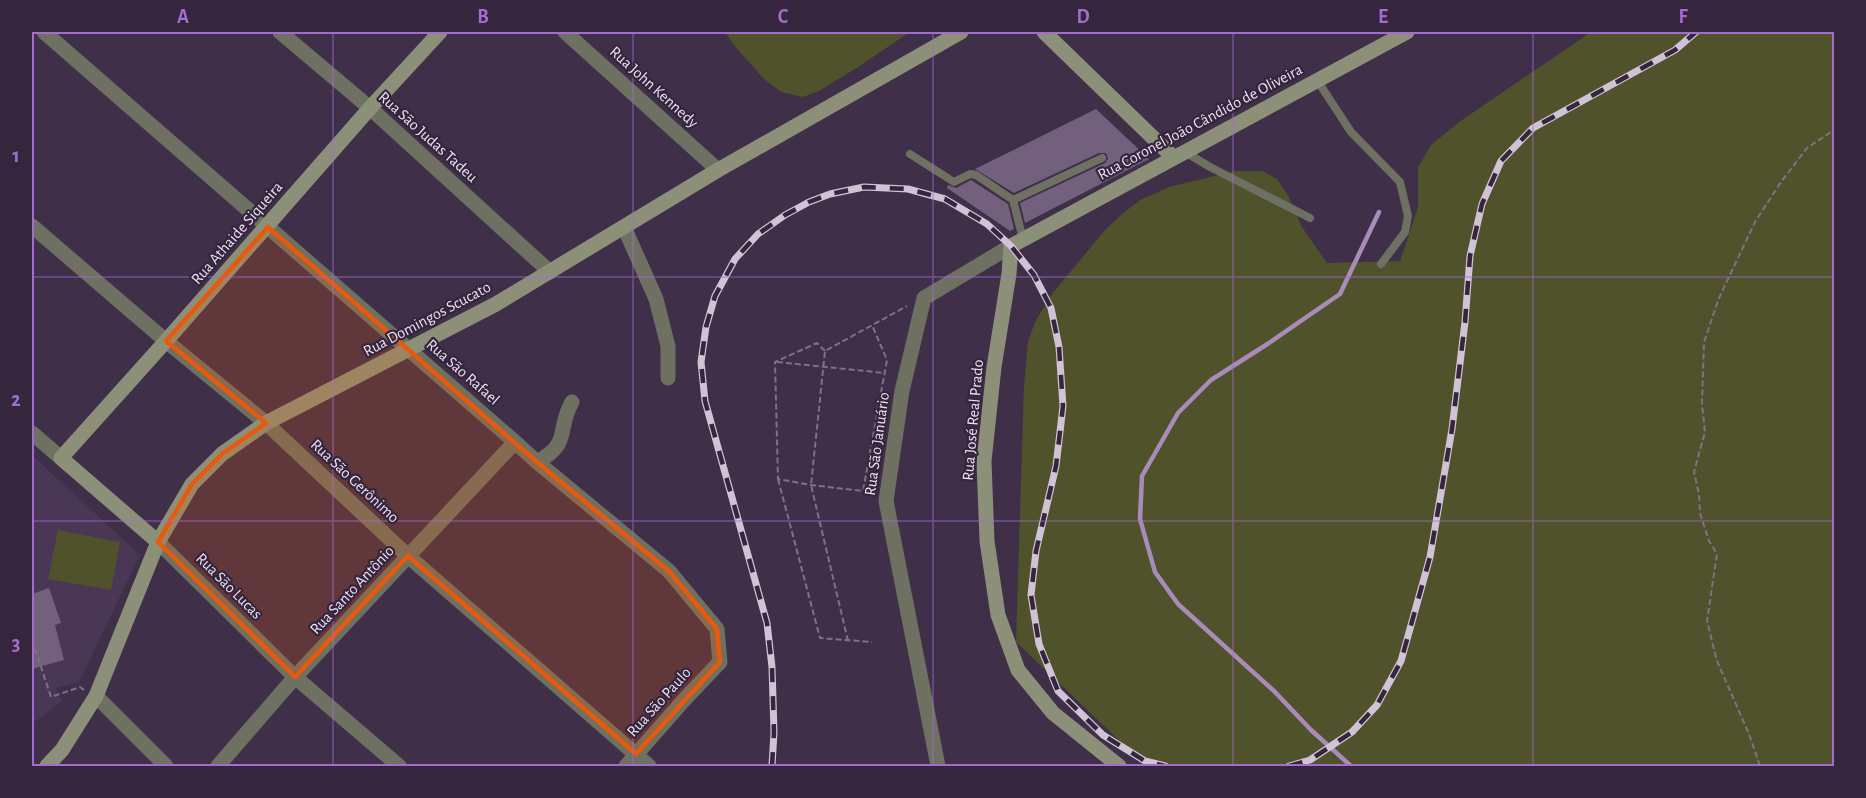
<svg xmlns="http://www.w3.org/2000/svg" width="1866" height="798" viewBox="0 0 1866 798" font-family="'Alegreya Sans',sans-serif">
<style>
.built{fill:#4a3655}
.green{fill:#4f522a}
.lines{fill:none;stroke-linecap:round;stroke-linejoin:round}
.stream{stroke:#a98bb9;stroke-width:4.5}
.building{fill:#72607d}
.path{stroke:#7f7187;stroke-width:2;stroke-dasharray:6 3;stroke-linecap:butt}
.lane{stroke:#6e7062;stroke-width:8}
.street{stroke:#6e7062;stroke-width:15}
.secondary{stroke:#8d9079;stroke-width:15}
.rail-casing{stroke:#cfc3d5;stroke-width:7}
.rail{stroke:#35253d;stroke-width:4.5;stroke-dasharray:14;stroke-linecap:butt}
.marked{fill:#e8590c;fill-opacity:0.2;stroke:#e8590c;stroke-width:4.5;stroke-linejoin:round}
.grid{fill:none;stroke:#a36cd1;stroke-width:1.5;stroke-opacity:0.55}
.labels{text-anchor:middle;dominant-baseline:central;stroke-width:4.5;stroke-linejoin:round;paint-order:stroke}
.street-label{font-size:16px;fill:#ede2f3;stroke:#35253d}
.neatline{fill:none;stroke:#a36cd1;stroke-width:2}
.grid-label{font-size:20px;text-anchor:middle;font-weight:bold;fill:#a36cd1}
</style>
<rect width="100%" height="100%" fill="#3f2f48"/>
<path class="built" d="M 32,455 L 140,555 L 79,682 L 56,688 L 62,701 L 32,724 Z"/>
<path class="green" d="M 725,32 L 910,32 L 855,69 L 819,91 L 803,97 L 781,92 L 764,79 L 733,44 Z
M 1591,32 L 1834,32 L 1834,766 L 1146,766 L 1016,642 L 1024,385 L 1028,342 L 1035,322 L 1052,294 L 1106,229 L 1123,213 L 1142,199 L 1169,187 L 1235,171 L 1262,171 L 1277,179 L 1289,197 L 1302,227 L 1327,263 L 1400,261 L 1418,207 L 1418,167 L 1431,145 L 1459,122 Z
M 58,530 L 120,542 L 111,590 L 48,579 Z"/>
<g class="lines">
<path class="stream" d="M 1351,766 L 1311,730 L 1274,691 L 1178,604 L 1155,572 L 1140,519 L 1142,476 L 1178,413 L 1211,380 L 1269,343 L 1340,294 L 1379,212"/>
</g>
<path class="building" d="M 1096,109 L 1149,159 L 1025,223 L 1020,203 L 1105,163 L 1108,159 L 1106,153 L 1099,153 L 1014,193 L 975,169 Z
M 971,180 L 1008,204 L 1014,229 L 1010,231 L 947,188 L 948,185 L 956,188 Z
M 49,588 L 61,623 L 55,625 L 64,660 L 32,669 L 32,594 Z"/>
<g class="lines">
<path class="path" d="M 825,351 L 817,343 L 775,362 L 778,479 L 811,485 L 863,491 L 887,360 L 872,325
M 777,362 L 885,373
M 778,479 L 820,638 L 872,642
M 32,640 L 51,697 L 80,687 L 84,690
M 848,641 L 811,485 L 825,351 L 907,306
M 1760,766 L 1749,734 L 1717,661 L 1707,621 L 1717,554 L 1709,541 L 1700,513 L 1699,494 L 1694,472 L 1705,432 L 1702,404 L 1704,342 L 1719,298 L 1755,222 L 1781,182 L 1807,148 L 1834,130"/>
<path class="lane" d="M 1317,80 L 1351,132 L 1400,182 L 1408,216 L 1405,232 L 1381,264
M 1185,152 L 1210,167 L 1310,218
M 910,154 L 954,182 L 970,174 L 976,175 L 1013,200
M 1023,239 L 1013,200 L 1102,158"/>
<path class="street" d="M 44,32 L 515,442 L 537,462 L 669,571 L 717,629 L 720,662 L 684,700 L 626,766
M 280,32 L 370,108 L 550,272
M 565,32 L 718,170
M 32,226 L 166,341 L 266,423 L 408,556 L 649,766
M 624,227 L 656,299 L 668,346 L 668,378
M 32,433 L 61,458
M 537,462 C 572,443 556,430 572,402
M 158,542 L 295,677 L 399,766
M 96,696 L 166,766
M 218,766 L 295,677 L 515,442
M 938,766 L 886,501 L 902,391 L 924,298 L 1011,246"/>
<path class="secondary" d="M 1044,32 L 1173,157
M 158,542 L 61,458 L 166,341 L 370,108 L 440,32
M 47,766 L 62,750 L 96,696 L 158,542 L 192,484 L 222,454 L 266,423 L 496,304 L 718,170 L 961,32
M 1119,766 L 1053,713 L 1018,670 L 998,615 L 987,541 L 984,461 L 994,367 L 1009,274 L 1011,246 L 1407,32"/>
<defs>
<path id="rail" d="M 772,766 L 774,732 L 772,667 L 767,623 L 705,401 L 701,362 L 706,327 L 715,296 L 735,259 L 758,234 L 785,215 L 809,202 L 830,194 L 864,187 L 908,189 L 945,199 L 987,224 L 1011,246 L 1034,275 L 1051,308 L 1059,347 L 1063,406 L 1056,466 L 1036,551 L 1031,595 L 1039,644 L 1058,691 L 1103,735 L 1145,761 L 1165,766
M 1289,766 L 1310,760 L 1352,732 L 1377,705 L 1401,661 L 1430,557 L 1452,429 L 1465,322 L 1470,256 L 1482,204 L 1501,161 L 1533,128 L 1675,50 L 1696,32"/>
</defs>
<use href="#rail" class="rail-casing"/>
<use href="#rail" class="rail"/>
</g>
<path class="marked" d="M 268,227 L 537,462 L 669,571 L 717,629 L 720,662 L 636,754 L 408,556 L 295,677 L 158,542 L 192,484 L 222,454 L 266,423 L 166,341 Z"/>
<path class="grid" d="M 333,32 L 333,766M 633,32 L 633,766M 933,32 L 933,766M 1233,32 L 1233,766M 1533,32 L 1533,766M 32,277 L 1834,277M 32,521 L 1834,521"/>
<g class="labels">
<g class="street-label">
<text transform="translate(654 87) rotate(42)">Rua John Kennedy</text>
<text transform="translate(1200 122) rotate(-28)">Rua Coronel João Cândido de Oliveira</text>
<text transform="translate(428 137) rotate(42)">Rua São Judas Tadeu</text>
<text transform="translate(237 233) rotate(-49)">Rua Athaide Siqueira</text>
<text transform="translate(427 319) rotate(-28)">Rua Domingos Scucato</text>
<text transform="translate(463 372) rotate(41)">Rua São Rafael</text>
<text transform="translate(973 420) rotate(-85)">Rua José Real Prado</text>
<text transform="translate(877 444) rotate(-82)">Rua São Januário</text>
<text transform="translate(355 481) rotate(43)">Rua São Gerônimo</text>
<text transform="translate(229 586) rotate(45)">Rua São Lucas</text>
<text transform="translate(352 590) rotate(-47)">Rua Santo Antônio</text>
<text transform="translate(659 702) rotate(-48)">Rua São Paulo</text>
</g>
</g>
<rect width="1866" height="798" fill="none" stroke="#35253d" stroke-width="66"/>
<rect x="33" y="33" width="1800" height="732" class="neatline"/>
<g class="grid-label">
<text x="183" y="23">A</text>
<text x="483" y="23">B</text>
<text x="783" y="23">C</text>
<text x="1083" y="23">D</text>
<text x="1383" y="23">E</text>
<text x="1683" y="23">F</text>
<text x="16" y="162">1</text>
<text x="16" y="406">2</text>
<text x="16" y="650">3</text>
</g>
</svg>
